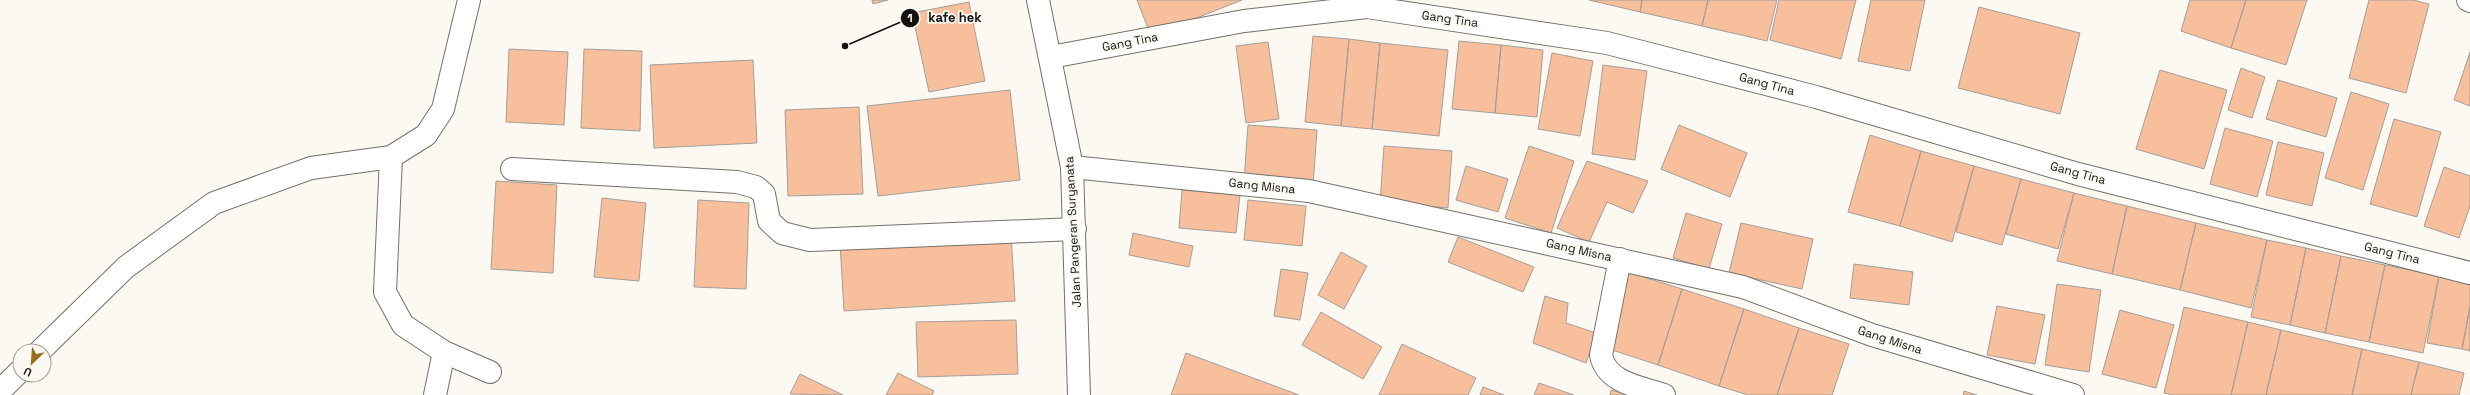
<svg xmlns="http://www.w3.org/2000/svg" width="2470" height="395" viewBox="0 0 2470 395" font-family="'Space Grotesk',sans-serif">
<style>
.building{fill:#f8bf9c;stroke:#a49e9b}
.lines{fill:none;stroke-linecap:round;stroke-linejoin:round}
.minor-casing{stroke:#74716c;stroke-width:24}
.major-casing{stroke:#74716c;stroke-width:24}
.minor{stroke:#fff;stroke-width:22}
.major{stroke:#fff;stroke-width:22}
.labels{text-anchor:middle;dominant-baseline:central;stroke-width:3.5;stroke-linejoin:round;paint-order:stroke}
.street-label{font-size:12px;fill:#131210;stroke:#fcf9f3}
.leader{fill:none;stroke:#131210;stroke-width:1.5}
.callout-dot{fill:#131210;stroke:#fcf9f3;stroke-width:1.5}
.mark-label{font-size:12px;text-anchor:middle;font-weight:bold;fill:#fff}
.callout-label{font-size:13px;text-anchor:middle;font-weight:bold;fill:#131210;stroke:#fcf9f3;stroke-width:3.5;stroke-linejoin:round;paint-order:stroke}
</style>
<rect width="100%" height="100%" fill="#fcf9f3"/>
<path class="building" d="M 872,0 L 888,0 L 873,4 Z
M 1137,0 L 1242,0 L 1151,36 Z
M 1589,0 L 1642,0 L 1640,12 Z
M 1642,0 L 1708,0 L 1702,26 L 1640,12 Z
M 1708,0 L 1777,0 L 1767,41 L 1702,26 Z
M 1779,0 L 1856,0 L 1841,59 L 1770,40 Z
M 1871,0 L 1925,0 L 1910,71 L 1858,61 Z
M 2190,0 L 2246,0 L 2231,48 L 2181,31 Z
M 2246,0 L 2307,0 L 2286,65 L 2231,48 Z
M 2369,0 L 2413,0 L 2429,4 L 2406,93 L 2349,78 Z
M 969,2 L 985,81 L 929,92 L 912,13 Z
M 1979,7 L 2080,33 L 2060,114 L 1958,88 Z
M 1313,36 L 1349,39 L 1341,126 L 1305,122 Z
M 1349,39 L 1380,43 L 1372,129 L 1341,126 Z
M 1459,41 L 1501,45 L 1495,113 L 1452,109 Z
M 1268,42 L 1279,119 L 1246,123 L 1236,46 Z
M 1380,43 L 1448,50 L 1439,136 L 1372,129 Z
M 1501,45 L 1543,50 L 1537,117 L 1495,113 Z
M 509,49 L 568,52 L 564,125 L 506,122 Z
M 584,49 L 642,51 L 640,131 L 581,128 Z
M 2470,52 L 2470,106 L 2454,100 Z
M 1552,53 L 1593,61 L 1580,136 L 1538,129 Z
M 753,60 L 757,143 L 654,148 L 650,65 Z
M 1603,65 L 1647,71 L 1635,160 L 1592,154 Z
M 2241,68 L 2265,77 L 2252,118 L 2228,110 Z
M 2160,70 L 2227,90 L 2204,169 L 2136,149 Z
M 2278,80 L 2337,98 L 2326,137 L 2266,119 Z
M 1010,90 L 1020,180 L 878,196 L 867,106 Z
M 2351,92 L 2389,104 L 2363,190 L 2325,178 Z
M 859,107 L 863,194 L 788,196 L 785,110 Z
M 2394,119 L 2441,132 L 2417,217 L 2370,204 Z
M 1248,125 L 1317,130 L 1313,186 L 1244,181 Z
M 1679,125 L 1747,153 L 1730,197 L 1661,169 Z
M 2225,128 L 2273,141 L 2257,197 L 2210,184 Z
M 1870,135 L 1921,151 L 1900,226 L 1848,212 Z
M 2278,142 L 2324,153 L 2312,206 L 2266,195 Z
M 1384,146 L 1452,151 L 1448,208 L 1380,203 Z
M 1529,146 L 1574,161 L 1551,233 L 1505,218 Z
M 1921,151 L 1974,166 L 1952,242 L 1900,226 Z
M 1587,161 L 1648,181 L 1633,213 L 1607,202 L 1589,242 L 1557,228 Z
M 1466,166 L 1508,179 L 1498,212 L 1456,200 Z
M 1974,166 L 2021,179 L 2002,245 L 1956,232 Z
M 2444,167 L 2470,176 L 2470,206 L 2459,238 L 2424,226 Z
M 2021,179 L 2074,193 L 2058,249 L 2006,234 Z
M 496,181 L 557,185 L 553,273 L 491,269 Z
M 1182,190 L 1240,195 L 1236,233 L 1179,228 Z
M 2074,193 L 2127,206 L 2112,274 L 2057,261 Z
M 602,198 L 646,203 L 639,281 L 594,277 Z
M 698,200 L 749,203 L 746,289 L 694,287 Z
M 1248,200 L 1306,206 L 1302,246 L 1244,240 Z
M 2127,206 L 2196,223 L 2180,290 L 2112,274 Z
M 1686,213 L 1722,224 L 1709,269 L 1673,258 Z
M 1741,223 L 1813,239 L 1802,289 L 1729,273 Z
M 2196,223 L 2267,240 L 2251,308 L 2180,290 Z
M 1011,233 L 1015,301 L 844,311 L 840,243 Z
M 1133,233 L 1193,246 L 1189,267 L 1129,255 Z
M 1458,237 L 1534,267 L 1523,292 L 1448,262 Z
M 2267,240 L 2306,248 L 2290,325 L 2251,317 Z
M 2306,248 L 2341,256 L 2325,333 L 2290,325 Z
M 1341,252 L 1367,266 L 1344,309 L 1318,295 Z
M 2341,256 L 2385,265 L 2369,342 L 2325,333 Z
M 1854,264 L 1913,272 L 1909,305 L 1850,298 Z
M 2385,265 L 2439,276 L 2423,353 L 2369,342 Z
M 1281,269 L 1308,273 L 1300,320 L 1274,316 Z
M 1628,272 L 1682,289 L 1658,365 L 1603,347 Z
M 2439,276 L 2470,282 L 2470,307 L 2462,349 L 2427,343 Z
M 2057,284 L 2101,290 L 2089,372 L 2045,365 Z
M 1682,289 L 1744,309 L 1719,386 L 1658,365 Z
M 1545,296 L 1568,303 L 1566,323 L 1596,333 L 1586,363 L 1533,343 Z
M 1997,306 L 2045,315 L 2035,364 L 1987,355 Z
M 2184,307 L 2248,322 L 2231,395 L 2173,395 L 2164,393 Z
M 2470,307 L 2470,351 L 2462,349 Z
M 1744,309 L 1799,328 L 1777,395 L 1748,395 L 1719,386 Z
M 2120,310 L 2174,325 L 2156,388 L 2102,374 Z
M 1321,312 L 1382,347 L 1363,379 L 1302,345 Z
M 1016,320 L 1018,374 L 918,377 L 916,322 Z
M 2248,322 L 2281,330 L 2266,395 L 2231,395 Z
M 1799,328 L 1849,344 L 1832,395 L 1777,395 Z
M 2281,330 L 2362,349 L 2352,395 L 2266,395 Z
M 1402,344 L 1476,378 L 1468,395 L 1379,395 Z
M 2362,349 L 2419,362 L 2411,395 L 2352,395 Z
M 1186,353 L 1299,395 L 1171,395 Z
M 2419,362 L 2464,373 L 2459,395 L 2411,395 Z
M 898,373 L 934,391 L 932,395 L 886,395 Z
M 800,374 L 843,395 L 790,394 Z
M 1539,383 L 1574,395 L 1534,395 Z
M 1483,387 L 1504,395 L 1480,395 Z
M 1611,390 L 1628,395 L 1610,395 Z
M 1964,391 L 1977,395 L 1963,395 Z"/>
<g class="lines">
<defs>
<path id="minor" d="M 2468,0 L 2470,1
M 1051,57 L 1244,21 L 1367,7 L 1607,43 L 1816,97 L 2078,174 L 2470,273
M 391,157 L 385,292 L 403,325 L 444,352 L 490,372
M 1072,167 L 1309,191 L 1743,287 L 1872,335 L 2073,395
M 512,169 L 737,182 L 756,187 L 764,194 L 769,221 L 782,233 L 810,240 L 1075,229
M 1620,259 L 1601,355 C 1606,383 1641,387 1664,395
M 40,351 L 126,267 L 214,203 L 311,168 L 391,157 L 426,135 L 443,109 L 469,0
M 0,391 L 20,371
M 435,395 L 444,352"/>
<path id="major" d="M 1038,0 L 1072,167 L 1079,395"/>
</defs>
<use href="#minor" class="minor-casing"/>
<use href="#major" class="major-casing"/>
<use href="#minor" class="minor"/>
<use href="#major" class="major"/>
</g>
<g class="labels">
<g class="street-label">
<text transform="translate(1450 19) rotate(8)">Gang Tina</text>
<text transform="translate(1130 42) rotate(-11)">Gang Tina</text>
<text transform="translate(1767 84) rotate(15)">Gang Tina</text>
<text transform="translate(2078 173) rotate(15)">Gang Tina</text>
<text transform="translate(1262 186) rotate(6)">Gang Misna</text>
<text transform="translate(1073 232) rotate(-93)">Jalan Pangeran Suryanata</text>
<text transform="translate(1579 250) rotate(13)">Gang Misna</text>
<text transform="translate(2392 253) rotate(14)">Gang Tina</text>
<text transform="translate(1890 340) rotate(18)">Gang Misna</text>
</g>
</g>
<path class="leader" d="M845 46L910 18"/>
<g class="callout-dot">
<circle cx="845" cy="46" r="4"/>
<circle cx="910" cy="18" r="10"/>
</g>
<g class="mark-label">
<text x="910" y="22">1</text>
</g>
<g class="callout-label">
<text x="955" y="22">kafe hek</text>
</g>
<g transform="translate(32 363) rotate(205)"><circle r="19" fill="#fcf9f3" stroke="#9f9d98"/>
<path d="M0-3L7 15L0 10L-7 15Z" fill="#986d1b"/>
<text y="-6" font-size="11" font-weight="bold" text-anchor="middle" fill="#131210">U</text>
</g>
</svg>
